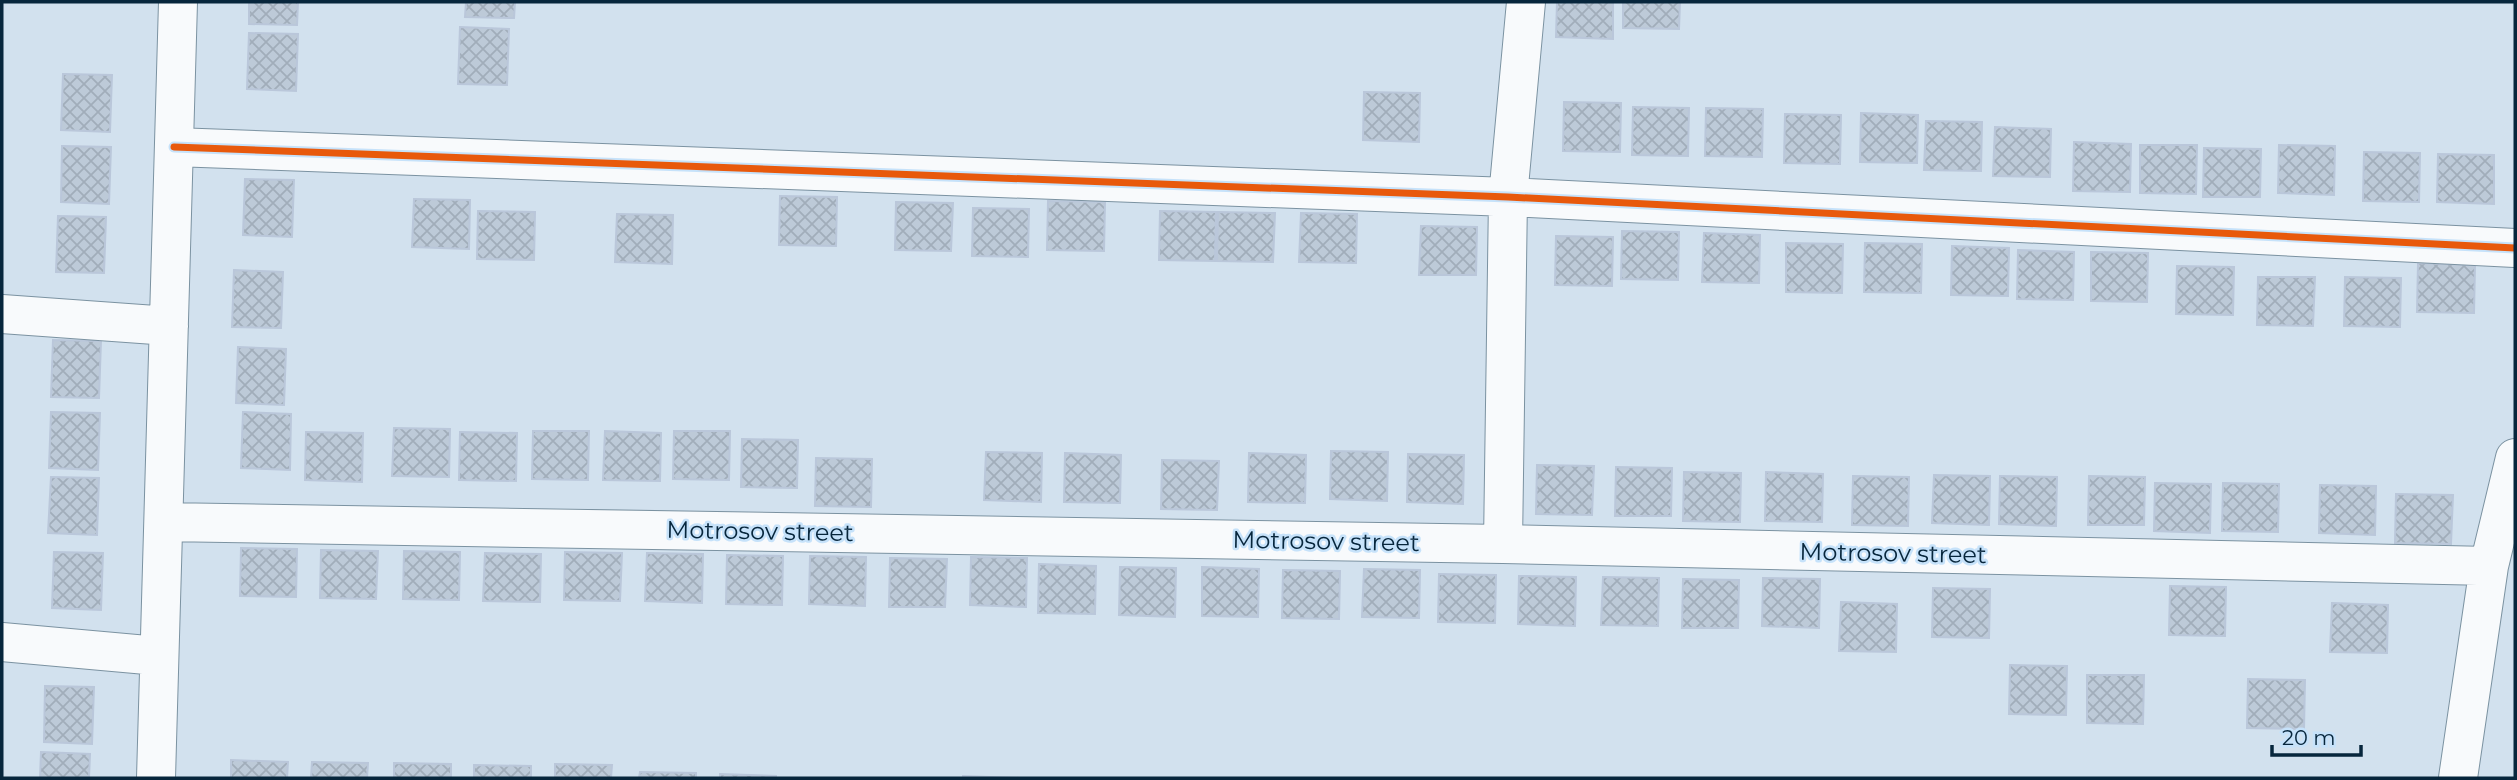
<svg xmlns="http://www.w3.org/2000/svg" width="2517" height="780" viewBox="0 0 2517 780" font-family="Montserrat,sans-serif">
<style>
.building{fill:url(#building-cross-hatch);stroke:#bac7da;stroke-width:2}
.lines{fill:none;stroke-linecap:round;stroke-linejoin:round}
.minor-casing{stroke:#7b92a1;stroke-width:40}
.minor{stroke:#f8fafc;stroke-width:38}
.cycleway-casing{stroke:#c6e2fa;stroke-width:11}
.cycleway{stroke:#e8590c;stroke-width:7}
.labels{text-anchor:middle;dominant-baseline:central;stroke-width:5;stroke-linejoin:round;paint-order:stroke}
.street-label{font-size:24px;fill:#07263c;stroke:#c6e2fa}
</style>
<defs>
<pattern id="building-cross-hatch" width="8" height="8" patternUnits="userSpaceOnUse" patternTransform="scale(1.75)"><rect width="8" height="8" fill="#bdcad8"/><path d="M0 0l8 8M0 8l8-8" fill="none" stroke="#a1adba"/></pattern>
</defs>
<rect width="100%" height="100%" fill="#d2e1ee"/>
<path class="building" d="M 249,2 L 298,2 L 297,25 L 249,24 Z
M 466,2 L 515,2 L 514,18 L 465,17 Z
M 1557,2 L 1613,2 L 1613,39 L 1556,37 Z
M 1623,2 L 1680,2 L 1679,29 L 1623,28 Z
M 460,27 L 509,29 L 507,85 L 458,84 Z
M 249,33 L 298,34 L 296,91 L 247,89 Z
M 63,74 L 112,75 L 110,132 L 61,130 Z
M 1364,92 L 1420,93 L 1419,142 L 1363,140 Z
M 1564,102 L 1621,103 L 1620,152 L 1563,151 Z
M 1633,107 L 1689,108 L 1688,156 L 1632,155 Z
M 1706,108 L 1763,109 L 1762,157 L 1705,156 Z
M 1861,113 L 1918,115 L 1917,163 L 1860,162 Z
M 1785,114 L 1841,115 L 1840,164 L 1784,163 Z
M 1926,121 L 1982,122 L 1981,171 L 1924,170 Z
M 1995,127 L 2051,129 L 2050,177 L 1993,176 Z
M 2074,142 L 2131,144 L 2130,192 L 2073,191 Z
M 2140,145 L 2197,145 L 2196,194 L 2140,193 Z
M 2279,145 L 2335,146 L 2334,195 L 2278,193 Z
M 62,146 L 111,147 L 109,204 L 61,202 Z
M 2204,148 L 2261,149 L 2260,197 L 2203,197 Z
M 2364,152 L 2420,153 L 2419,202 L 2363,201 Z
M 2438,154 L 2494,155 L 2494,204 L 2437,202 Z
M 245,179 L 294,180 L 292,237 L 243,235 Z
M 780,196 L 837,197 L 836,246 L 779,245 Z
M 414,199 L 470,200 L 469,249 L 412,247 Z
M 1048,201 L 1105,202 L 1104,251 L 1047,250 Z
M 896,202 L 953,203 L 951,251 L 895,250 Z
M 973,208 L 1029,209 L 1028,257 L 972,256 Z
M 478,211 L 535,212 L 534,260 L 477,259 Z
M 1160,211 L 1216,212 L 1215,261 L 1159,260 Z
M 1218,212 L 1275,213 L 1273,262 L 1217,261 Z
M 1301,213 L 1357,214 L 1356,263 L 1299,262 Z
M 617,214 L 673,215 L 672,264 L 615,262 Z
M 58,216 L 106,217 L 104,273 L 56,272 Z
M 1421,226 L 1477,227 L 1476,275 L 1419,275 Z
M 1622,231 L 1679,232 L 1678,280 L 1621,279 Z
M 1704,233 L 1760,235 L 1759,283 L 1702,282 Z
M 1556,236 L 1613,237 L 1612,286 L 1555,285 Z
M 1786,243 L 1843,244 L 1842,293 L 1786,292 Z
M 1865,243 L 1922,244 L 1921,293 L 1864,292 Z
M 1952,246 L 2009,248 L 2008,296 L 1951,295 Z
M 2018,250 L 2074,252 L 2073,300 L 2017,299 Z
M 2091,252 L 2148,253 L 2147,302 L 2091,301 Z
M 2418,263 L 2475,265 L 2474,313 L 2417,312 Z
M 2177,266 L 2234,267 L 2233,315 L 2176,314 Z
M 234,270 L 283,272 L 281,328 L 232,327 Z
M 2258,277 L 2315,277 L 2313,326 L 2257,325 Z
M 2345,277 L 2401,278 L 2400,327 L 2344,326 Z
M 53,340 L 101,341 L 99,398 L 51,397 Z
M 238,347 L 286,349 L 284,405 L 236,403 Z
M 51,412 L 100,413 L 98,470 L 49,468 Z
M 243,412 L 291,414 L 290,470 L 241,468 Z
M 394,428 L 450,429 L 449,477 L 392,476 Z
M 533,431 L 589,431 L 588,480 L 532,479 Z
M 605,431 L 661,433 L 660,481 L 603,480 Z
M 674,431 L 730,431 L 729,480 L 673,479 Z
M 306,432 L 363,433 L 362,482 L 305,480 Z
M 460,432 L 517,433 L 516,481 L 459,480 Z
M 742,439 L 798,440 L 797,488 L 741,487 Z
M 1331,451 L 1388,452 L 1387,501 L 1330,499 Z
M 986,452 L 1042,453 L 1041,502 L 984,500 Z
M 1065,453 L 1121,455 L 1120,503 L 1064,502 Z
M 1249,453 L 1306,455 L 1305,503 L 1248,502 Z
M 1408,454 L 1464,455 L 1463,504 L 1407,502 Z
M 816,458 L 872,459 L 871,507 L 815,506 Z
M 1162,460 L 1219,461 L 1217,510 L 1161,509 Z
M 1537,465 L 1594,466 L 1592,515 L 1536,514 Z
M 1616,467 L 1672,468 L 1671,516 L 1615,516 Z
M 1684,472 L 1741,473 L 1740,522 L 1683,521 Z
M 1766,472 L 1823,474 L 1822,522 L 1765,521 Z
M 1934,475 L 1990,476 L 1989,525 L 1932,523 Z
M 1853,476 L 1909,477 L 1908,526 L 1852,525 Z
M 2000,476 L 2057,477 L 2056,526 L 1999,524 Z
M 2089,476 L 2145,477 L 2144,525 L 2088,525 Z
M 51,477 L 99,478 L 97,535 L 48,533 Z
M 2155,483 L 2211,484 L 2210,533 L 2154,531 Z
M 2223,483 L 2279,484 L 2278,532 L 2222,531 Z
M 2320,485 L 2376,486 L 2375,535 L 2319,533 Z
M 2396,494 L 2453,495 L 2451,544 L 2395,543 Z
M 241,548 L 297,549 L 296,597 L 240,596 Z
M 321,550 L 378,551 L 376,599 L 320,598 Z
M 404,551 L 460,552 L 459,600 L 403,599 Z
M 54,552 L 103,553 L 101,610 L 52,608 Z
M 565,552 L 622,553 L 620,601 L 564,600 Z
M 485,553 L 541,554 L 540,602 L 483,601 Z
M 647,553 L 703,554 L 702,603 L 645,601 Z
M 727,555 L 783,556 L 782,605 L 726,604 Z
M 810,556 L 866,557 L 865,606 L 809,604 Z
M 971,557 L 1027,558 L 1026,607 L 970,605 Z
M 890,558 L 947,559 L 945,607 L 889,607 Z
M 1039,564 L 1096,566 L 1095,614 L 1038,613 Z
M 1120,567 L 1176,568 L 1175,617 L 1119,615 Z
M 1202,567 L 1259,569 L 1258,617 L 1202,616 Z
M 1364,569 L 1420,570 L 1419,618 L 1362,617 Z
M 1283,570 L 1340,571 L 1339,619 L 1282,618 Z
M 1439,574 L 1496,575 L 1495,623 L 1438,622 Z
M 1519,576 L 1576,577 L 1575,626 L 1518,624 Z
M 1603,577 L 1659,578 L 1658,626 L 1601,625 Z
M 1763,578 L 1820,579 L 1819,628 L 1762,626 Z
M 1683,579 L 1739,580 L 1738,628 L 1682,628 Z
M 2170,586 L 2226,587 L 2225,636 L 2169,635 Z
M 1933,588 L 1990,589 L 1989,638 L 1932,637 Z
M 1841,602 L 1897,604 L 1896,652 L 1839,651 Z
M 2332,603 L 2388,605 L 2387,653 L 2330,652 Z
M 2010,665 L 2067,666 L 2066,715 L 2009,714 Z
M 2087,675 L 2144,675 L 2143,724 L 2087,723 Z
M 2248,679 L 2305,680 L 2304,729 L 2247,728 Z
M 45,686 L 94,687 L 92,744 L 44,742 Z
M 41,752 L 90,754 L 89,778 L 40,778 Z
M 231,760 L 288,762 L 287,778 L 231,778 Z
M 312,762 L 368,763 L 367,778 L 311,778 Z
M 394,763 L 451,764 L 451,778 L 394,778 Z
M 555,764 L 612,765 L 611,778 L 555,778 Z
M 474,765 L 531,766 L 531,778 L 474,778 Z
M 640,772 L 696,773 L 696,778 L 639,778 Z
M 720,774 L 776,776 L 776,778 L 720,778 Z
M 963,776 L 1020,778 L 963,778 Z"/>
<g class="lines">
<defs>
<path id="minor" d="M 174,147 L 1508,197 L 2515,248
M 2,314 L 169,326
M 164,522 L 1503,544 L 2489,566
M 1503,544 L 1508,197 L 1526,2
M 2,642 L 158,656
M 156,778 L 178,2
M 2458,778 L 2489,566 L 2515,458"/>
</defs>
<use href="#minor" class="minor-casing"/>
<use href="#minor" class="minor"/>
<defs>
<path id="cycleway" d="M 174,147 L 1508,197 L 2515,248"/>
</defs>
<use href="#cycleway" class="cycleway-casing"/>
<use href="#cycleway" class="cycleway"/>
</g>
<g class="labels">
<g class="street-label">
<text transform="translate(760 531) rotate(1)">Motrosov street</text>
<text transform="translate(1326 541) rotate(1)">Motrosov street</text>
<text transform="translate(1893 553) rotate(1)">Motrosov street</text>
</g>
</g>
<rect width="2517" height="780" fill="none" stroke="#07263c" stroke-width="7"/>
<path d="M2272 745v10h89v-10" fill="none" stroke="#07263c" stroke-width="3.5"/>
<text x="2282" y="745" font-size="21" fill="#07263c" stroke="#c6e2fa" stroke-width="5" paint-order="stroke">20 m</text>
</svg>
